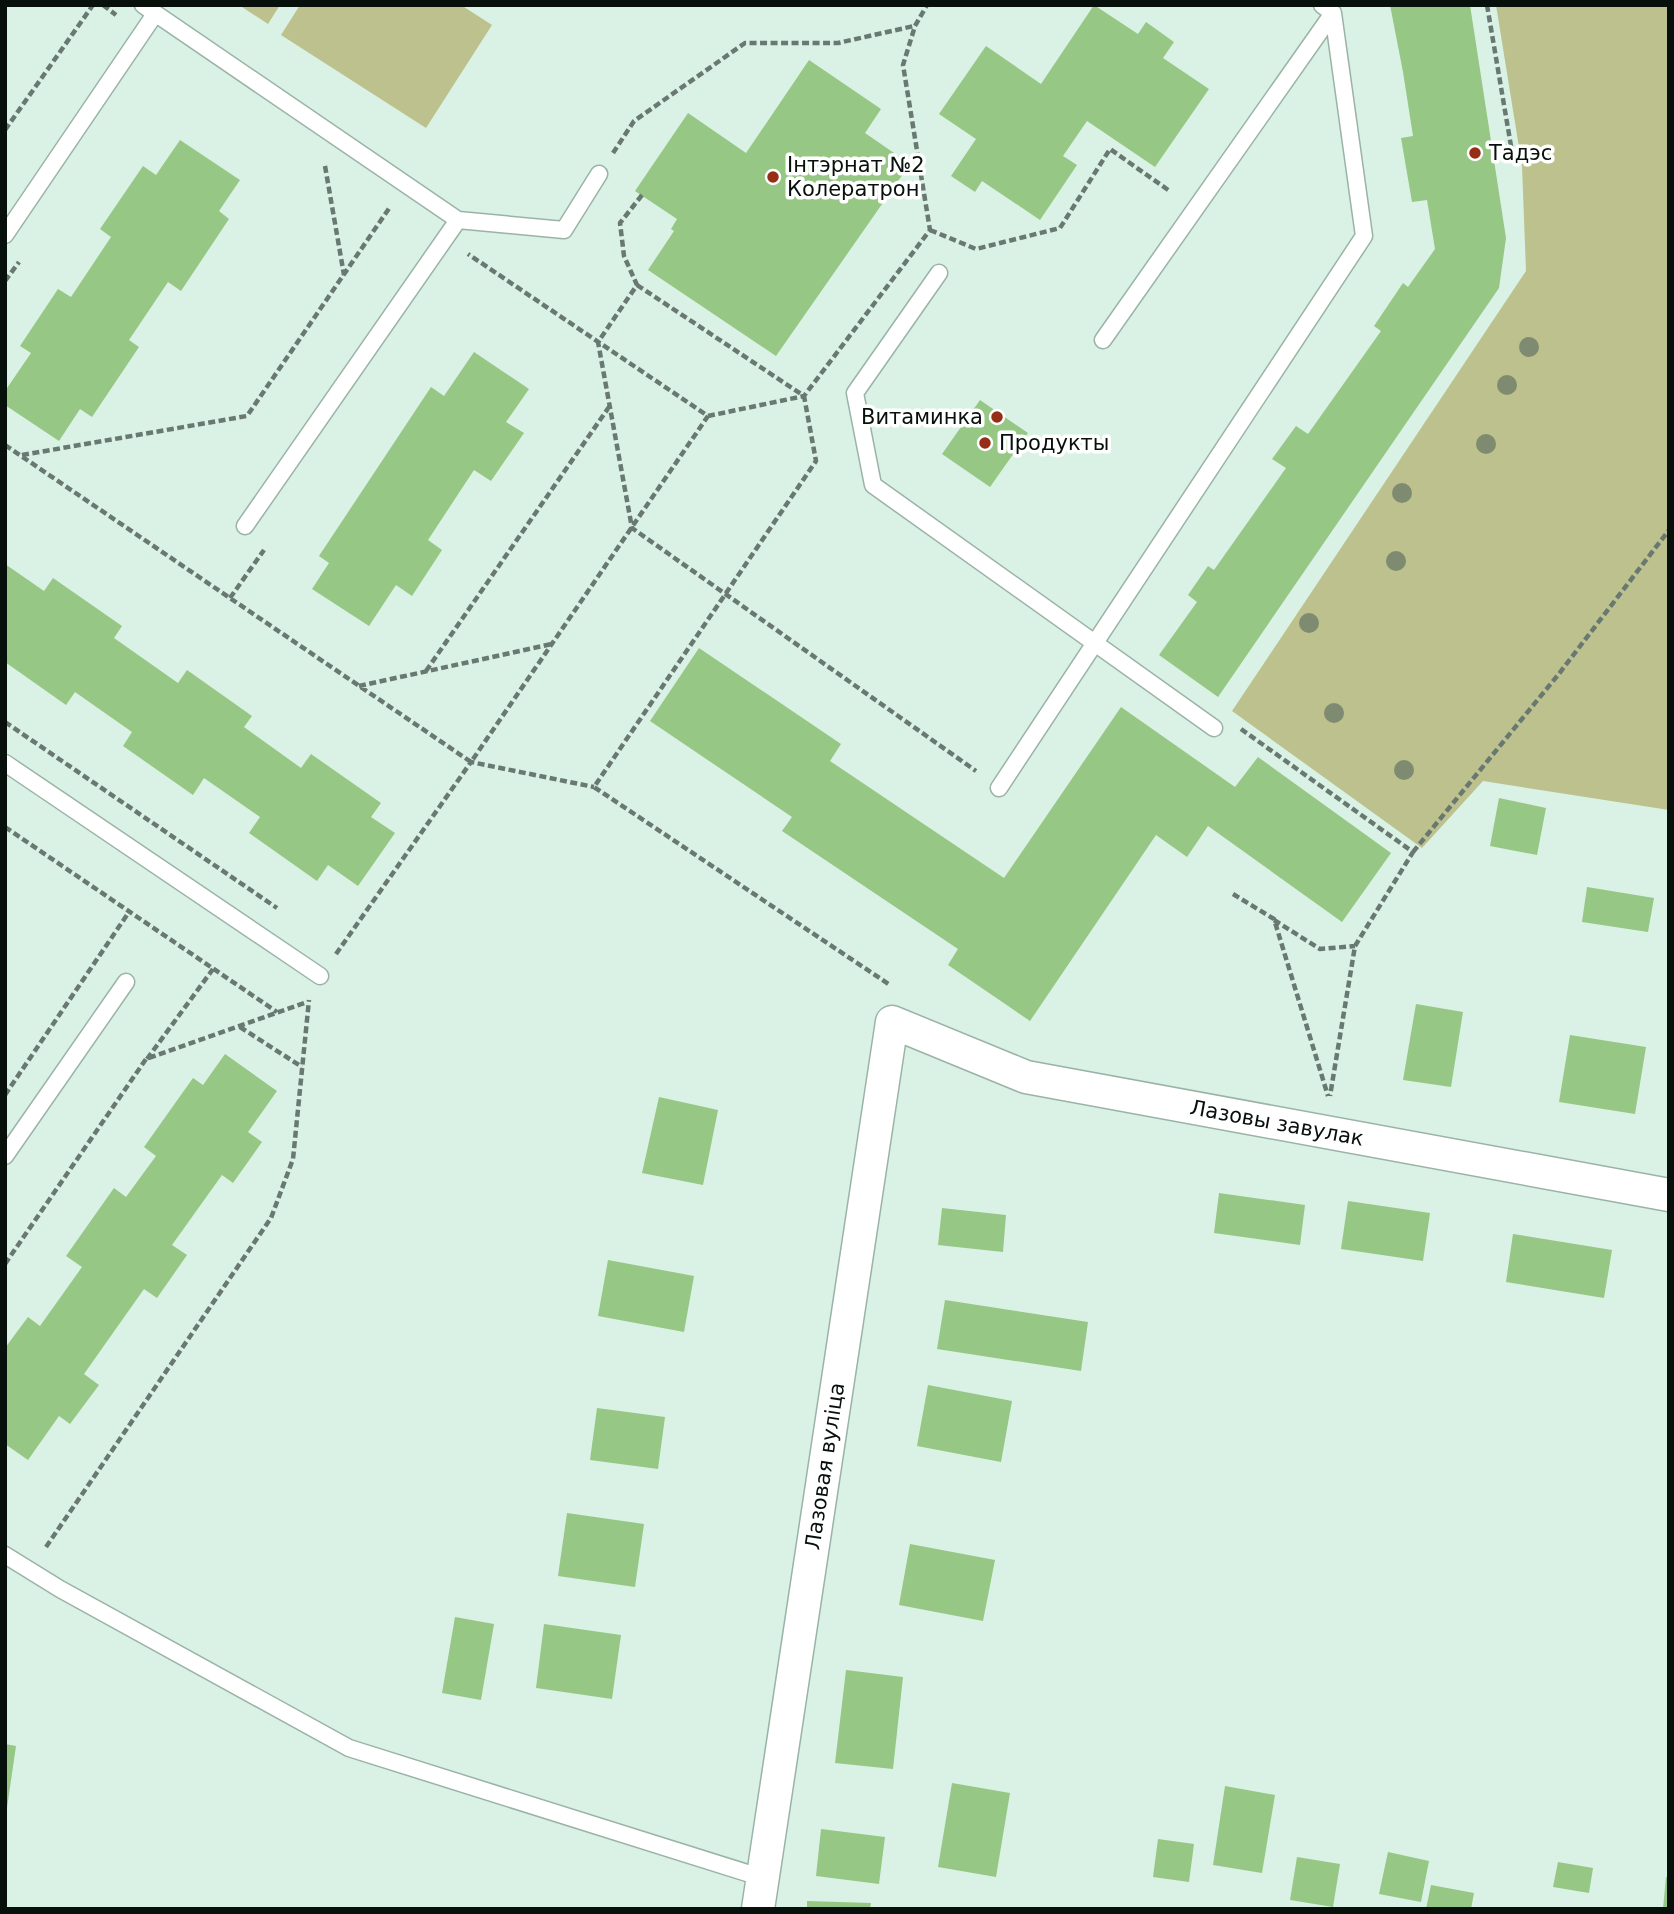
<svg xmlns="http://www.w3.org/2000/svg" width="1674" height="1914" viewBox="0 0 1674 1914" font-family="'DejaVu Sans',sans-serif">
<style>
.green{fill:#bdc18d}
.building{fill:#96c784}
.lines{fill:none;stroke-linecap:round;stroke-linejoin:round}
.lane-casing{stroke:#9bb3a7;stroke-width:19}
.street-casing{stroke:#9bb3a7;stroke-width:35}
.path{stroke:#697971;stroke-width:4.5;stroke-dasharray:7 3.5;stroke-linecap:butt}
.lane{stroke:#fff;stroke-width:16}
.street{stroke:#fff;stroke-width:32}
.tree{fill:#7f8b71}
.poi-dot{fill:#962e17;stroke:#fff;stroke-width:2.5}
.labels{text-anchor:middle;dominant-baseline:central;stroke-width:7;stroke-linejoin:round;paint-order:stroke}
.poi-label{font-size:21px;fill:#07100b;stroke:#fff;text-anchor:start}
.street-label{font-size:21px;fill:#07100b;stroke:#fff}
</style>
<rect width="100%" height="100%" fill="#d9f2e5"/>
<path class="green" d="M 239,5 L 280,5 L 268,24 Z
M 300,5 L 461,5 L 492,25 L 426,128 L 281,35 Z
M 1496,5 L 1669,5 L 1669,810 L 1483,781 L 1422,848 L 1232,711 L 1526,271 L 1522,166 Z"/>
<path class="building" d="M 1094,5 L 1138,34 L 1146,22 L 1174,42 L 1163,58 L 1209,89 L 1155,167 L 1087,121 L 1063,156 L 1077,165 L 1040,220 L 982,181 L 975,192 L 951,176 L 976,139 L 939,114 L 986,46 L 1041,84 Z
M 1390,5 L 1470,5 L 1506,238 L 1499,288 L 1218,697 L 1159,655 L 1197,602 L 1188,595 L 1208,566 L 1214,570 L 1286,468 L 1272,459 L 1296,426 L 1308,434 L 1381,331 L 1374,326 L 1403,283 L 1408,287 L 1435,249 L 1427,200 L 1412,202 L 1401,138 L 1413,136 L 1403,72 Z
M 809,60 L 881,109 L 865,133 L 910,164 L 776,356 L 648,270 L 674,231 L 671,229 L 677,219 L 635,191 L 688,113 L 746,153 Z
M 180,140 L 240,180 L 219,211 L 229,219 L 181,291 L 168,282 L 129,340 L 139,347 L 92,417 L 80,409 L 59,441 L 5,405 L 5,391 L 31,353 L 20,346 L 58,289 L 71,297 L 111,237 L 100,229 L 143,166 L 156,175 Z
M 474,352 L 529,389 L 506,422 L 524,433 L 491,481 L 474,470 L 428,540 L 442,550 L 412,596 L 396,585 L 369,626 L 312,589 L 329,563 L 319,556 L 431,387 L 444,396 Z
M 980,400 L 1028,433 L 990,487 L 942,454 Z
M 5,564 L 44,591 L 53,578 L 122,626 L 114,638 L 178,683 L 187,670 L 252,716 L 244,727 L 301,768 L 311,754 L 381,803 L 371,817 L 395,833 L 358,886 L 328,865 L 317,881 L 249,833 L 260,817 L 204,778 L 193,795 L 123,746 L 132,732 L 75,692 L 66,705 L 5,662 Z
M 699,648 L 841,744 L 830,761 L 1004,878 L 1121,707 L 1235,787 L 1258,757 L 1391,853 L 1342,922 L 1208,826 L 1187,857 L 1156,835 L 1030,1021 L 948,965 L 958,949 L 782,831 L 792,817 L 650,721 Z
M 1499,798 L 1546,808 L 1537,855 L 1490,846 Z
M 1587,887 L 1654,898 L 1648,932 L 1582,922 Z
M 1416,1004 L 1463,1012 L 1451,1087 L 1403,1080 Z
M 1570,1035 L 1646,1047 L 1635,1114 L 1559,1102 Z
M 225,1054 L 277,1091 L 248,1132 L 262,1142 L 233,1183 L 222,1175 L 172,1245 L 187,1255 L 157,1298 L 144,1289 L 84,1374 L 99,1385 L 70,1424 L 59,1416 L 28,1460 L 5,1444 L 5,1348 L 28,1317 L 40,1326 L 82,1267 L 66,1256 L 114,1188 L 126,1197 L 156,1156 L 144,1147 L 193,1078 L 203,1085 Z
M 659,1097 L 718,1110 L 703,1185 L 642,1173 Z
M 1219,1193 L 1305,1205 L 1300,1245 L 1214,1233 Z
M 1348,1201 L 1430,1213 L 1423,1261 L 1341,1249 Z
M 942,1208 L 1006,1215 L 1003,1252 L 938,1245 Z
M 1513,1234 L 1612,1250 L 1604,1298 L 1506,1282 Z
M 608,1260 L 694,1276 L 684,1332 L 598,1316 Z
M 945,1300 L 1088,1322 L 1081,1371 L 937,1349 Z
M 928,1385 L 1012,1401 L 1001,1462 L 917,1446 Z
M 597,1408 L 665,1417 L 658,1469 L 590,1460 Z
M 567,1513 L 644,1524 L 635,1587 L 558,1576 Z
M 910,1544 L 995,1560 L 983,1621 L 899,1605 Z
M 455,1617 L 494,1624 L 481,1700 L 442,1693 Z
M 544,1624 L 621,1635 L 612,1699 L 536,1688 Z
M 846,1670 L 903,1677 L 893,1769 L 835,1763 Z
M 5,1744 L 16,1746 L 7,1808 L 5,1807 Z
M 952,1783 L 1010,1793 L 996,1877 L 938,1867 Z
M 1225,1786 L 1275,1795 L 1262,1873 L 1213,1865 Z
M 821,1829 L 885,1837 L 879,1884 L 816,1876 Z
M 1158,1839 L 1194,1844 L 1189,1882 L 1153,1877 Z
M 1388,1852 L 1429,1861 L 1421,1902 L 1379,1894 Z
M 1297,1857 L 1340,1864 L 1333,1907 L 1290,1900 Z
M 1558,1862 L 1593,1868 L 1589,1893 L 1553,1887 Z
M 1666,1877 L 1669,1877 L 1669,1909 L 1663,1909 Z
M 1431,1885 L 1474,1893 L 1471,1909 L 1426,1909 Z
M 807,1901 L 871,1903 L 870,1909 L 807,1909 Z"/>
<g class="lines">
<defs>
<path id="lane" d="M 143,5 L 458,220 L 245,526
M 458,220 L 564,230 L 599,174
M 5,235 L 155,14
M 939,273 L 855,393 L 873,485 L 1214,728
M 1103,340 L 1333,13 L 1322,5
M 5,763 L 320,976
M 999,788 L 1364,236 L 1333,13
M 5,1156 L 126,982
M 5,1555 L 60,1589 L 349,1748 L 763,1878"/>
<g id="street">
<path id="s1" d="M 758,1909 L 892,1022 L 1026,1077 L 1669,1195"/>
</g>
</defs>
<use href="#lane" class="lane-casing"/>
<use href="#street" class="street-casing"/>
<path class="path" d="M 103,5 L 116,15
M 1487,5 L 1511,146 L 1492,149
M 5,130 L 93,5
M 613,153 L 634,121 L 745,43 L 838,43 L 914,26
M 325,166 L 344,275
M 642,195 L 620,223 L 624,256 L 637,285 L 598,342 L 632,528 L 976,771
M 930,230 L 976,249 L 1060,228 L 1110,149 L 1171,192
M 5,281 L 19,262
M 637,285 L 804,396 L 816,461 L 594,787 L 890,985
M 708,416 L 804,396 L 930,230 L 903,65 L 915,26 L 927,5
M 5,445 L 471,762 L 708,416 L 468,254
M 22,455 L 247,416 L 390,207
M 230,598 L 264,550
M 426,671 L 609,407
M 359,686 L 552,644
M 5,722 L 277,908
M 1241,729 L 1413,852 L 1355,946 L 1330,1096
M 5,827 L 277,1012
M 1413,852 L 1558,675 L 1669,530
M 1233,894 L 1274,919 L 1328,1096
M 1274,920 L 1320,949 L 1355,946
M 336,954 L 471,762 L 594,787
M 240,1027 L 302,1067
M 147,1059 L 213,969
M 5,1095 L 129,912
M 5,1264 L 146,1059 L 307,1002
M 46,1547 L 271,1218 L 293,1159 L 309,1000"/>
<use href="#lane" class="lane"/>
<use href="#street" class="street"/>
</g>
<g class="tree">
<circle cx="1529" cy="347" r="10"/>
<circle cx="1507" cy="385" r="10"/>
<circle cx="1486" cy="444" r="10"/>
<circle cx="1402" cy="493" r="10"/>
<circle cx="1396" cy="561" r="10"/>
<circle cx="1309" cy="623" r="10"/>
<circle cx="1334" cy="713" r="10"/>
<circle cx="1404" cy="770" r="10"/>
</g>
<g class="poi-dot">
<circle cx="1475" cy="153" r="7"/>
<circle cx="773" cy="177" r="7"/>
<circle cx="997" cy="417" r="7"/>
<circle cx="985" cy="443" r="7"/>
</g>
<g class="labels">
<g class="poi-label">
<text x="1489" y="153">Тадэс</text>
<text x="787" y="165">Інтэрнат №2<tspan x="787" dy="24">Колератрон</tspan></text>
<text x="983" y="417" text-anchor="end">Витаминка</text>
<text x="999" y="443">Продукты</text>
</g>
<g class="street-label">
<text stroke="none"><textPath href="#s1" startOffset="1297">Лазовы завулак</textPath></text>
<text stroke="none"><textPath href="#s1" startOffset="448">Лазовая вуліца</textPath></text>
</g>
</g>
<rect width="1674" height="1914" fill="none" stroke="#07100b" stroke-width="14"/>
</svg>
